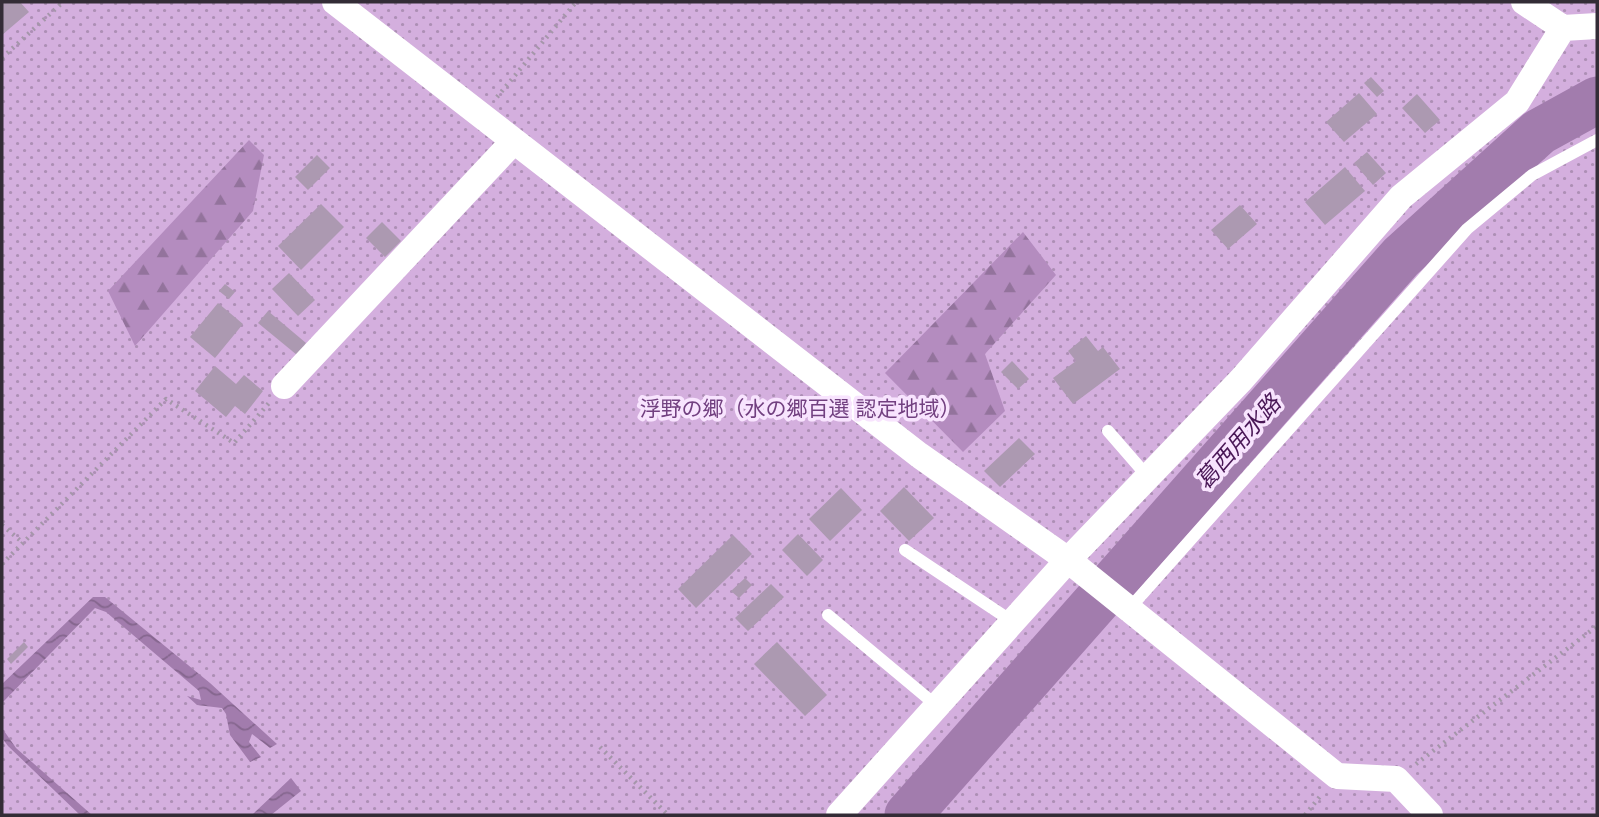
<svg xmlns="http://www.w3.org/2000/svg" width="1599" height="817" viewBox="0 0 1599 817" font-family="Helvetica,'Noto Sans JP',sans-serif">
<style>
.green{fill:url(#green-dots)}
.forest{fill:url(#forest-firs)}
.water{fill:url(#water-waves)}
.lines{fill:none;stroke-linecap:round;stroke-linejoin:round}
.river{stroke:#a27cad;stroke-width:47}
.building{fill:#ac99b1}
.path{stroke:#a596aa;stroke-width:4.5;stroke-dasharray:2 5;stroke-linecap:butt}
.service{stroke:#fff;stroke-width:12}
.minor{stroke:#fff;stroke-width:26}
.labels{text-anchor:middle;dominant-baseline:central;stroke-width:7;stroke-linejoin:round;paint-order:stroke}
.park-label{font-size:21px;fill:#724080;stroke:#f8e4fe}
.water-label{font-size:23px;font-style:italic;fill:#491756;stroke:#f8e4fe}
</style>
<defs>
<pattern id="green-dots" width="8" height="8" patternUnits="userSpaceOnUse" patternTransform="scale(1.75)"><rect width="8" height="8" fill="#d4afde"/><path d="M2 2h.1M6 6h.1" fill="none" stroke="#ad8fb5" stroke-width="1.8" stroke-linecap="round"/></pattern>
<pattern id="forest-firs" width="22" height="20" patternUnits="userSpaceOnUse" patternTransform="scale(1.75)"><rect width="22" height="20" fill="#b48cbf"/><path d="M5 1l3.5 6h-7zM16 11l3.5 6h-7z" fill="#93739c"/></pattern>
<pattern id="water-waves" width="16" height="10" patternUnits="userSpaceOnUse" patternTransform="scale(1.75)"><rect width="16" height="10" fill="#a27cad"/><path d="M0 5q4-4 8 0t8 0" fill="none" stroke="#85668e"/></pattern>
</defs>
<rect width="100%" height="100%" fill="#ebd7f0"/>
<path class="green" d="M 2,2 L 1597,2 L 1597,815 L 2,815 Z"/>
<path class="forest" d="M 249,140 L 264,155 L 253,211 L 135,346 L 108,291 Z
M 1023,232 L 1056,275 L 985,354 L 1005,411 L 963,452 L 885,373 Z"/>
<path class="water" d="M 93,597 L 105,597 L 210,683 L 277,744 L 270,748 L 252,734 L 249,742 L 261,757 L 250,762 L 230,735 L 226,714 L 222,708 L 197,705 L 187,696 L 201,700 L 199,691 L 106,612 L 95,608 L 2,703 L 2,684 Z
M 2,728 L 16,748 L 92,815 L 80,815 L 8,746 L 2,738 Z
M 291,778 L 301,791 L 271,815 L 252,815 Z"/>
<g class="lines">
<path class="river" d="M 908,815 L 1401,257 L 1539,132 L 1597,100"/>
</g>
<path class="building" d="M 2,2 L 20,2 L 29,12 L 2,35 Z
M 1371,77 L 1384,91 L 1377,97 L 1364,83 Z
M 1359,93 L 1377,114 L 1344,142 L 1326,122 Z
M 1417,94 L 1440,120 L 1425,133 L 1402,108 Z
M 1367,152 L 1386,173 L 1373,185 L 1354,163 Z
M 317,155 L 330,168 L 308,190 L 295,177 Z
M 1345,167 L 1365,191 L 1325,225 L 1305,202 Z
M 321,204 L 344,227 L 301,270 L 278,246 Z
M 1240,205 L 1257,224 L 1228,249 L 1211,230 Z
M 382,222 L 401,241 L 385,257 L 366,238 Z
M 289,273 L 315,300 L 298,316 L 272,289 Z
M 225,284 L 235,292 L 229,299 L 219,291 Z
M 218,303 L 243,324 L 215,358 L 190,337 Z
M 268,311 L 306,343 L 297,355 L 258,323 Z
M 1086,336 L 1098,351 L 1103,347 L 1120,369 L 1073,404 L 1053,378 L 1076,361 L 1068,351 Z
M 1012,361 L 1029,379 L 1018,389 L 1001,372 Z
M 215,366 L 236,384 L 244,375 L 263,391 L 245,414 L 235,406 L 226,417 L 195,391 Z
M 1019,438 L 1035,454 L 1000,487 L 984,471 Z
M 904,487 L 934,518 L 909,541 L 880,511 Z
M 841,488 L 862,510 L 830,541 L 809,519 Z
M 798,534 L 823,560 L 807,576 L 782,550 Z
M 733,535 L 752,554 L 696,608 L 678,589 Z
M 745,578 L 752,585 L 739,598 L 731,591 Z
M 771,584 L 784,597 L 748,631 L 735,618 Z
M 24,642 L 28,647 L 11,664 L 7,659 Z
M 777,642 L 827,695 L 805,716 L 754,664 Z"/>
<g class="lines">
<path class="path" d="M 2,58 L 63,2
M 497,97 L 576,2
M 2,525 L 22,542
M 2,564 L 166,399 L 234,443 L 269,403
M 600,747 L 668,815
M 1416,764 L 1597,626
M 1305,815 L 1322,794"/>
<path class="service" d="M 1108,431 L 1148,477
M 905,550 L 1013,622
M 1129,609 L 1467,229 L 1532,175 L 1597,140
M 828,615 L 937,706"/>
<path class="minor" d="M 335,2 L 919,455 L 1068,560 L 1337,776 L 1396,779 L 1430,815
M 1524,2 L 1563,28 L 1597,26
M 284,386 L 513,142
M 839,815 L 1068,560 L 1241,380 L 1401,197 L 1517,102 L 1563,28"/>
</g>
<g class="labels">
<g class="park-label">
<text x="800" y="408">浮野の郷（水の郷百選 認定地域）</text>
</g>
<g class="water-label">
<text transform="translate(1238 442) rotate(-49)">葛西用水路</text>
</g>
</g>
<rect width="1599" height="817" fill="none" stroke="#332c36" stroke-width="7"/>
</svg>
